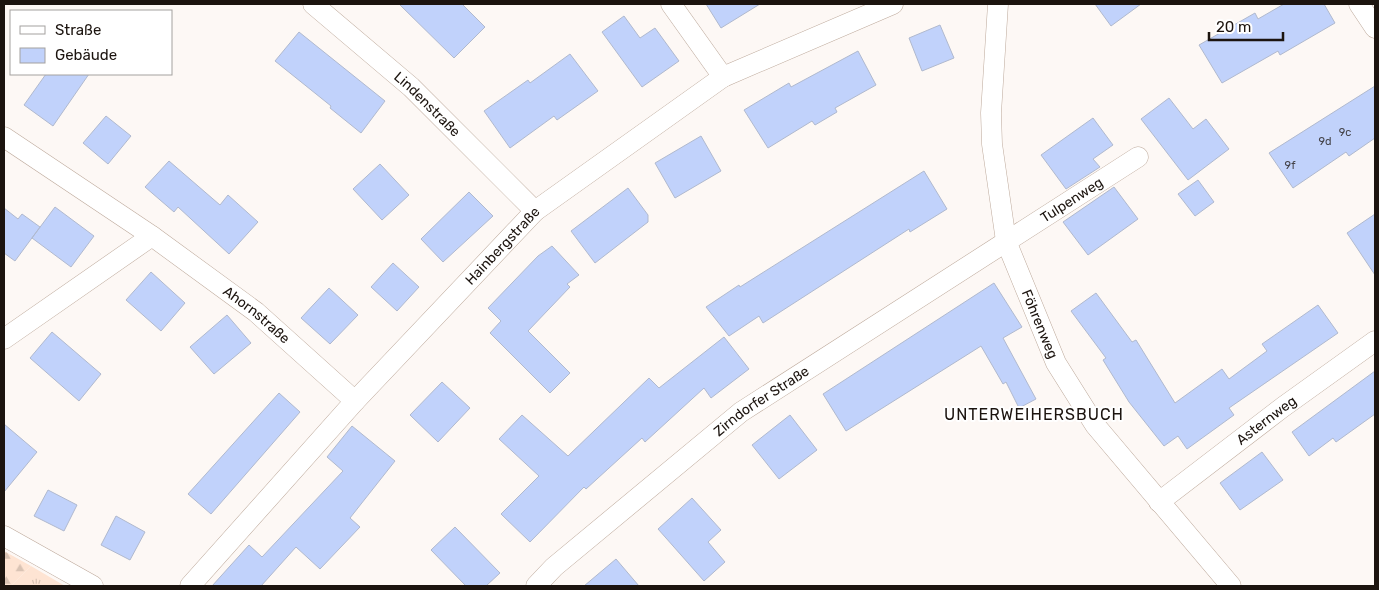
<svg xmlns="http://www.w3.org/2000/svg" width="1379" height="590" viewBox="0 0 1379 590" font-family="Rubik,sans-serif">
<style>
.grass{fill:url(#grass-tufts)}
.forest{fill:url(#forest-firs)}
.building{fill:#c1d2fb;stroke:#b0b9ce}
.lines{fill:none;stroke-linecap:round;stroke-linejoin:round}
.minor-casing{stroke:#bda99b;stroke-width:21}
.minor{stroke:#fff;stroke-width:20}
.labels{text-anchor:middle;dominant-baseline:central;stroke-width:4;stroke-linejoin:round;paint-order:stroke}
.number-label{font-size:11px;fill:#45444a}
.street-label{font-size:14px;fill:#1c140f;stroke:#fff}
.quarter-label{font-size:16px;letter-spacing:1px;fill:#1c140f;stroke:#fff}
</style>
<defs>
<pattern id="grass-tufts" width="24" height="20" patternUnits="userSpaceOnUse" patternTransform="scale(1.25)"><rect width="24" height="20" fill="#fee4d3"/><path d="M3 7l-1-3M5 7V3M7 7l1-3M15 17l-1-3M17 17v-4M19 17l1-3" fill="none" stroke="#d9c3b4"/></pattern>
<pattern id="forest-firs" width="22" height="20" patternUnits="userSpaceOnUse" patternTransform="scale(1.25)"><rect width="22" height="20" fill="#fee4d3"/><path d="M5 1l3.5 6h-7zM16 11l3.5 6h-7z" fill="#d9c3b4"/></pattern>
</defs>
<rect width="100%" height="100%" fill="#fdf8f5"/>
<path class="grass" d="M 31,566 L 65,586 L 11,586 Z"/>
<path class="forest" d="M 4,551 L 31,566 L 11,586 L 4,586 Z"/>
<path class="building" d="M 399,4 L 462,4 L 485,27 L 454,58 Z
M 706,4 L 760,4 L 721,28 Z
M 1095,4 L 1141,4 L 1111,26 Z
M 1284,4 L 1324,4 L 1335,23 L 1280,55 L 1278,51 L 1222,83 L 1199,45 L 1255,13 L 1258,19 Z
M 624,16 L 640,38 L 655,28 L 679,61 L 642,87 L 602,32 Z
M 940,25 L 954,58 L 922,71 L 909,38 Z
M 299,32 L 385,101 L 361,133 L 330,108 L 331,106 L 275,61 Z
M 858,51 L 876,85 L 835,108 L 837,112 L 815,125 L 812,121 L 768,148 L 744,110 L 789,83 L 791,87 Z
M 570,54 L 598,91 L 557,120 L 554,116 L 510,148 L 484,111 L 528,80 L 530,83 Z
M 46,74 L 89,74 L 53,126 L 24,105 Z
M 1375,86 L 1375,138 L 1349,156 L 1346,152 L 1293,188 L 1269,153 Z
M 1169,98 L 1193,129 L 1206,119 L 1229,149 L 1188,180 L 1141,119 Z
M 106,116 L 131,136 L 108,164 L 83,143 Z
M 1093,118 L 1113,145 L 1093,159 L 1100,167 L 1066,189 L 1041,155 Z
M 701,136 L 721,171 L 675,198 L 655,163 Z
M 169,161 L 220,205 L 228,195 L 258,222 L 229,254 L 178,207 L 174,212 L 145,187 Z
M 380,164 L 409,195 L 382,220 L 353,189 Z
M 924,171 L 947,209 L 910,232 L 909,229 L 763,323 L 759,316 L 729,336 L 706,307 L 739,285 L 740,287 Z
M 1198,180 L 1214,202 L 1195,216 L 1178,194 Z
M 1114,187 L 1138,219 L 1088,255 L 1063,222 Z
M 628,188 L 648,215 L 648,222 L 595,263 L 571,231 Z
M 469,192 L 493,216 L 443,262 L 421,239 Z
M 55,207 L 94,236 L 71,267 L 32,238 Z
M 4,208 L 18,219 L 22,214 L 40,227 L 15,261 L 4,253 Z
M 1375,214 L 1375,275 L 1347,233 Z
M 552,246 L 579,275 L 567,284 L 570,287 L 528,331 L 570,373 L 550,393 L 490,333 L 501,321 L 488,308 L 538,256 Z
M 393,263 L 419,287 L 397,311 L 371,287 Z
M 151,272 L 185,303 L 161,331 L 126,300 Z
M 994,283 L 1022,327 L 1003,338 L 1036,399 L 1019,408 L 1006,382 L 1003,384 L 981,346 L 846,431 L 823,394 Z
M 329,288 L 358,315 L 330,344 L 301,318 Z
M 1096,293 L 1132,342 L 1136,340 L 1175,403 L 1222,369 L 1229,379 L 1267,351 L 1262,344 L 1318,305 L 1338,333 L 1229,408 L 1234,415 L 1187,449 L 1178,436 L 1164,446 L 1129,402 L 1103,360 L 1106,358 L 1071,311 Z
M 227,315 L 251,343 L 214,374 L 190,347 Z
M 52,332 L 101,374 L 79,401 L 30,358 Z
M 724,337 L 749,369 L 711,398 L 704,388 L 645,442 L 642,438 L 586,489 L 584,487 L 530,542 L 501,514 L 539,476 L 499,439 L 522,415 L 568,456 L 649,378 L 659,388 Z
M 1375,371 L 1375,414 L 1336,442 L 1333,438 L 1309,456 L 1292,432 Z
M 442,382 L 470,408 L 438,442 L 410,415 Z
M 279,393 L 300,412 L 211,514 L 188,494 Z
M 790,415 L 817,450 L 779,479 L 752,445 Z
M 4,424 L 37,452 L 4,492 Z
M 352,426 L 395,461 L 350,518 L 360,527 L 320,569 L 296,547 L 261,586 L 212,586 L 249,545 L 262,557 L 343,471 L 327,457 Z
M 1262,452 L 1283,480 L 1240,510 L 1220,483 Z
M 48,490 L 77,505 L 64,531 L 34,516 Z
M 692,498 L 721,530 L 708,542 L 725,562 L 704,581 L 658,529 Z
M 116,516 L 145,532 L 130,560 L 101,545 Z
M 455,527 L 500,573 L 486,586 L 466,586 L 431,550 Z
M 616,559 L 639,586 L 584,586 Z"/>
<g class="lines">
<defs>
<g id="minor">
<path id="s1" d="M 313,4 L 411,87 L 535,211"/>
<path d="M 671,4 L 723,77"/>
<path id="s2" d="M 998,4 L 991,113 L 992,144 L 1006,241 L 1056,363 L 1095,425 L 1231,586"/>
<path d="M 1359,4 L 1375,28"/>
<path id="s3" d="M 4,137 L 152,236 L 256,312 L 355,401"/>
<path d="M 4,339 L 152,236"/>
<path id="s4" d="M 1159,502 L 1283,407 L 1375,341"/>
<path d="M 4,536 L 93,586"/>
<path id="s5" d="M 190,586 L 355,401 L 535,211 L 723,77 L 893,4"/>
<path id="s6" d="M 536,586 L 554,567 L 741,412 L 1138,157"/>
</g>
</defs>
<use href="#minor" class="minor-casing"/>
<use href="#minor" class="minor"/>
</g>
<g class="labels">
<g class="number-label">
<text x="1345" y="132">9c</text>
<text x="1325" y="141">9d</text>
<text x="1290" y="165">9f</text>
</g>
<g class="street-label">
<text stroke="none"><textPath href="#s1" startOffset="152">Lindenstraße</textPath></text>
<text stroke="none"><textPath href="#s6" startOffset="662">Tulpenweg</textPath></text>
<text stroke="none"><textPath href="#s5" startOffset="462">Hainbergstraße</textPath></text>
<text stroke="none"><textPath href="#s3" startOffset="309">Ahornstraße</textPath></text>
<text stroke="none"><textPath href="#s2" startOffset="328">Föhrenweg</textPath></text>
<text stroke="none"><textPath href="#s6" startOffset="292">Zirndorfer Straße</textPath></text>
<text stroke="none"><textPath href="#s4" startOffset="135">Asternweg</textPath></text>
</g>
<g class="quarter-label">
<text x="1034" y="414">UNTERWEIHERSBUCH</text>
</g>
</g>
<rect width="1379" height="590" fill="none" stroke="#1c140f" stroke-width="10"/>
<rect x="10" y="10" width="162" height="65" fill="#ffffff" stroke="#a4a19f"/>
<rect x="20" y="26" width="25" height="8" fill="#ffffff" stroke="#a4a19f"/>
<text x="55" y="35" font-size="15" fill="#1c140f">Straße</text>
<rect x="20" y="48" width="25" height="15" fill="#c1d2fb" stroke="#a4a19f"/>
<text x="55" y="60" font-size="15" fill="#1c140f">Gebäude</text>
<path d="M1209 32v8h74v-8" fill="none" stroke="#1c140f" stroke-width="2.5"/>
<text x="1216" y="32" font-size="15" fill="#1c140f" stroke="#ffffff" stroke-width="4" paint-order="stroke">20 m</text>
</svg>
